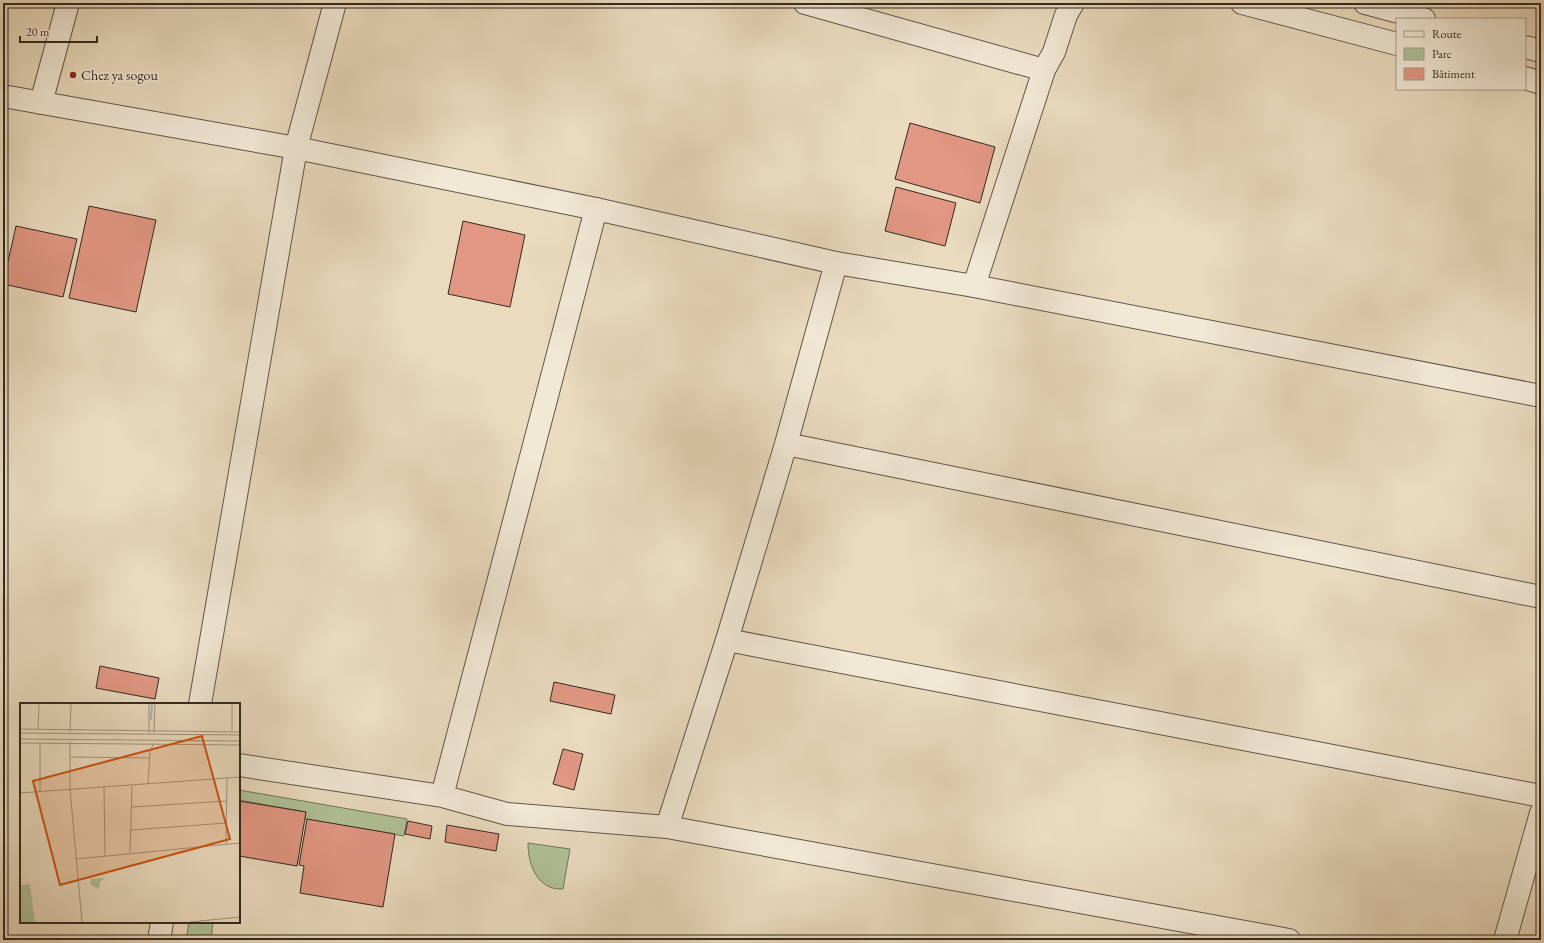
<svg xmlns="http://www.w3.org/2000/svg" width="1544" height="943" viewBox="0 0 1544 943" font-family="'EB Garamond',serif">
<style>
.green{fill:#b0c197;stroke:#71755c}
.building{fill:#e19783;stroke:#322921}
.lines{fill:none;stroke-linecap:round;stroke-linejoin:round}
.minor-casing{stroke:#605648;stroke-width:24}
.tertiary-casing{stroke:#605648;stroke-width:24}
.minor{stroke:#f1e8d5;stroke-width:22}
.tertiary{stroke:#f1e8d5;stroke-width:22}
.poi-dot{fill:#8f2418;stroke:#f1e8d5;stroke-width:1.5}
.labels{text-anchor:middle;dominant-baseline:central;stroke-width:3.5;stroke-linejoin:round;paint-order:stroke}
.poi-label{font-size:14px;fill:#322921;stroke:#f1e8d5;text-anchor:start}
.inset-river{fill:none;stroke:#9db8bd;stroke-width:2}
.inset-road{fill:none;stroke:#a09480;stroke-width:1}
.view{fill:#cd520f;fill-opacity:0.15;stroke:#cd520f;stroke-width:2}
.inset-edge{fill:none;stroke:#322921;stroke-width:2}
</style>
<rect width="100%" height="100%" fill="#eadbbf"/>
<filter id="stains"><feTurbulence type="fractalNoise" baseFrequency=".005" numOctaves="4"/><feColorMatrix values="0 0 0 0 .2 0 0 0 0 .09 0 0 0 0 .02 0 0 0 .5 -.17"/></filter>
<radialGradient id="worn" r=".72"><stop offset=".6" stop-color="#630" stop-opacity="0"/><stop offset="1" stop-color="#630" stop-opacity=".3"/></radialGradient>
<path class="green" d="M 239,790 L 407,819 L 404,836 L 305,819 L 306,812 L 239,800 Z
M 528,843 L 570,849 L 563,889 C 559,889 554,889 550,887 C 533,880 528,859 528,843 Z
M 189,922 L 213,922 L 211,940 L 186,940 Z"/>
<path class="building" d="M 910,123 L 995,147 L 980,203 L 895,179 Z
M 896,187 L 956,203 L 945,246 L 885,231 Z
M 89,206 L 156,220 L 136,312 L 69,298 Z
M 463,221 L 525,235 L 510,307 L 448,294 Z
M 16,226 L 77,239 L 63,297 L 3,284 Z
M 100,666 L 159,678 L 155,699 L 96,688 Z
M 554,682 L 615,695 L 611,714 L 550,701 Z
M 563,749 L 583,754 L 574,790 L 553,784 Z
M 239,801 L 306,812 L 297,866 L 239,856 Z
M 307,819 L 395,834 L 383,907 L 300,893 L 304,866 L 299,865 Z
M 408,821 L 432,826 L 430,839 L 405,834 Z
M 447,825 L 499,834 L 496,851 L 445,842 Z"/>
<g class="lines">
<defs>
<path id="minor" d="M 805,3 L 1044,70
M 1242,3 L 1397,44
M 1525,78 L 1541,83
M 41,103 L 68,3
M 296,148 L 335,3
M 974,286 L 1541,396
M 786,444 L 1541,597
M 727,640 L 1541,796
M 239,765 L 442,796 L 507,814 L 667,827 L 1289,940
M 442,796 L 596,209
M 667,827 L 727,640 L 786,444 L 836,263
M 1505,940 L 1541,813"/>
<path id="tertiary" d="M 1365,3 L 1424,19
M 1525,47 L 1541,51
M 3,96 L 296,148 L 596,209 L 836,263 L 974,286 L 1044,70 L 1054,52 L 1066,15 L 1073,3
M 200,704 L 296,148
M 159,940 L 162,922"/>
</defs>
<use href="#minor" class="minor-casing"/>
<use href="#tertiary" class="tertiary-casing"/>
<use href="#minor" class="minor"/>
<use href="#tertiary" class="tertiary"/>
</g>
<circle class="poi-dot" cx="73" cy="75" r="4"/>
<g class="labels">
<g class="poi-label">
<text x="81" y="75">Chez ya sogou</text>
</g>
</g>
<g transform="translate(20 703)">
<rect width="220" height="220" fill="#eadbbf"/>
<path d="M 85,175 L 80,179 L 79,186 L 71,182 L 71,176 ZM 10,181 L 15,219 L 0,219 L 1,182 Z" fill="#b0c197"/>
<path class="inset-river" d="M 131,17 L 132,1"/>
<path class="inset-road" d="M 129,1 L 129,30M 0,26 L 220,29M 18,26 L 19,1M 50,29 L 51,1M 212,29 L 212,1M 0,30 L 220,32M 134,30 L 135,1M 0,36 L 220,38M 50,38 L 50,86 L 62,219M 0,40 L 220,42M 50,54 L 129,55M 128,81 L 130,48 L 134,40M 84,84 L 85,153M 20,88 L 20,41M 0,90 L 220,74M 112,104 L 206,98M 111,127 L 206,120M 206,142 L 207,75M 110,149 L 112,83M 56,156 L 220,140M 170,219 L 220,214"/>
<path class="view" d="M 182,33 L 210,136 L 40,182 L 13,78 Z"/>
<rect width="220" height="220" class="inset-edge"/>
</g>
<rect width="1544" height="943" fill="none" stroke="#eadbbf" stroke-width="16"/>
<rect x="4" y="4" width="1536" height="935" fill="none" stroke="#322921" stroke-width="2"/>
<rect x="8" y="8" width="1528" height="927" fill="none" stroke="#322921"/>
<rect x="1396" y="18" width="130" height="72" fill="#f1e8d5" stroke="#a59c8d"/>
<rect x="1404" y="31" width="20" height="6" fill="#f1e8d5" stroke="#a59c8d"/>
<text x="1432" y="38" font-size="12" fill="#322921">Route</text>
<rect x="1404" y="48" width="20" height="12" fill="#b0c197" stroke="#a59c8d"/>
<text x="1432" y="58" font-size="12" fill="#322921">Parc</text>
<rect x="1404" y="68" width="20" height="12" fill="#e19783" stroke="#a59c8d"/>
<text x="1432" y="78" font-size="12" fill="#322921">Bâtiment</text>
<path d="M20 36v6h77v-6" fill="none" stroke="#322921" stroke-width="2"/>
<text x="26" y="36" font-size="12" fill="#322921" stroke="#f1e8d5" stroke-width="3" paint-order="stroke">20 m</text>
<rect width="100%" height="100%" filter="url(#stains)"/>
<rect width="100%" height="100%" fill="url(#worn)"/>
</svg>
